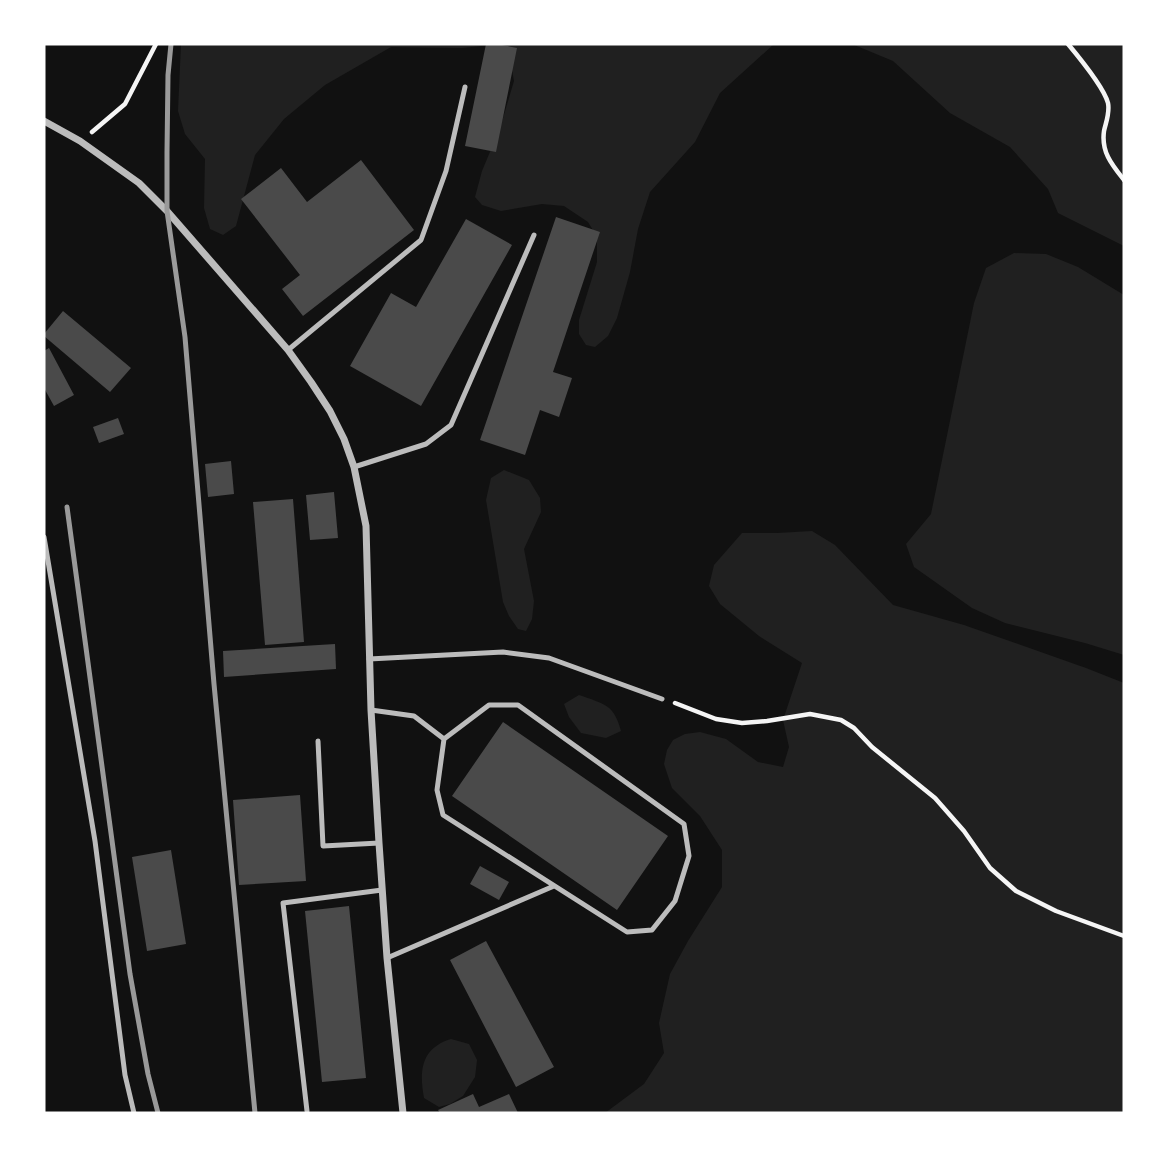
<svg xmlns="http://www.w3.org/2000/svg" width="1168" height="1157" viewBox="0 0 1168 1157" font-family="'Work Sans',sans-serif">
<style>
.green{fill:#202020}
.building{fill:#4a4a4a}
.lines{fill:none;stroke-linecap:round;stroke-linejoin:round}
.path{stroke:#f5f5f5;stroke-width:4.5}
.service{stroke:#bcbcbc;stroke-width:5}
.minor{stroke:#bcbcbc;stroke-width:7}
.rail{stroke:#9a9a9a;stroke-width:5}
</style>
<rect width="100%" height="100%" fill="#111"/>
<path class="green" d="M 181,44 L 774,44 L 720,93 L 695,142 L 650,192 L 638,229 L 630,272 L 617,318 L 608,336 L 595,347 L 586,345 L 579,334 L 579,320 L 597,262 L 597,237 L 588,222 L 564,206 L 542,204 L 501,211 L 482,205 L 475,197 L 482,171 L 500,128 L 514,81 L 509,53 L 491,45 L 462,48 L 391,47 L 325,85 L 284,119 L 255,155 L 236,226 L 223,235 L 210,229 L 204,208 L 205,159 L 185,134 L 178,111 Z
M 852,44 L 1124,44 L 1124,246 L 1058,213 L 1048,189 L 1010,147 L 950,113 L 893,61 Z
M 1014,253 L 1046,254 L 1078,267 L 1124,295 L 1124,655 L 1085,643 L 1005,623 L 972,608 L 914,567 L 906,544 L 931,514 L 974,303 L 986,268 Z
M 504,470 L 529,480 L 540,498 L 541,512 L 524,549 L 534,601 L 532,619 L 526,631 L 518,629 L 509,616 L 503,602 L 486,500 L 491,478 Z
M 812,531 L 835,545 L 893,605 L 964,625 L 1086,668 L 1124,683 L 1124,1113 L 605,1113 L 644,1084 L 664,1053 L 659,1023 L 670,974 L 688,941 L 722,887 L 722,850 L 700,816 L 672,788 L 664,764 L 667,750 L 673,740 L 685,734 L 700,732 L 726,739 L 758,762 L 783,767 L 789,747 L 783,720 L 802,663 L 759,636 L 720,604 L 709,586 L 714,565 L 742,533 L 777,533 Z
M 579,695 C 604,704 614,704 621,731 L 606,738 L 581,733 L 569,717 L 564,704 Z
M 451,1039 L 469,1044 L 477,1060 L 475,1077 L 463,1096 L 450,1104 L 439,1107 L 424,1098 C 419,1071 421,1048 451,1039 Z"/>
<path class="building" d="M 486,44 L 497,44 L 517,48 L 496,152 L 465,146 Z
M 361,160 L 414,230 L 303,316 L 282,289 L 300,275 L 241,199 L 281,168 L 307,202 Z
M 556,217 L 600,232 L 553,372 L 572,378 L 559,417 L 540,410 L 525,455 L 480,440 Z
M 466,219 L 512,245 L 421,406 L 350,366 L 391,293 L 416,307 Z
M 63,311 L 131,368 L 110,392 L 44,336 L 44,334 Z
M 49,348 L 74,395 L 54,406 L 44,388 L 44,351 Z
M 118,418 L 124,434 L 99,443 L 93,427 Z
M 231,461 L 234,494 L 208,497 L 205,464 Z
M 334,492 L 338,538 L 310,540 L 306,495 Z
M 293,499 L 304,642 L 265,645 L 253,502 Z
M 335,644 L 336,669 L 224,677 L 223,651 Z
M 503,722 L 668,836 L 617,910 L 452,796 Z
M 300,795 L 306,881 L 239,885 L 233,800 Z
M 171,850 L 186,944 L 147,951 L 132,857 Z
M 480,866 L 509,882 L 499,900 L 470,884 Z
M 349,906 L 366,1078 L 322,1082 L 305,911 Z
M 486,941 L 554,1067 L 516,1087 L 450,960 Z
M 473,1094 L 479,1107 L 509,1094 L 518,1113 L 440,1113 L 438,1110 Z"/>
<g class="lines">
<path class="path" d="M 1068,44 C 1078,56 1104,88 1108,103 C 1110,113 1106,122 1104,131 C 1101,152 1112,165 1124,180
M 92,132 L 125,104 L 156,44
M 675,703 L 716,719 L 742,723 L 767,721 L 810,714 L 841,720 L 854,728 L 872,747 L 935,798 L 964,831 L 990,868 L 1016,891 L 1056,911 L 1124,936"/>
<path class="service" d="M 288,350 L 421,240 L 446,171 L 465,87
M 354,467 L 426,444 L 451,425 L 534,235
M 44,537 L 95,841 L 125,1075 L 134,1113
M 369,659 L 503,652 L 549,658 L 662,699
M 371,710 L 414,716 L 444,739 L 437,790 L 443,815 L 627,932 L 652,930 L 675,901 L 689,856 L 684,824 L 518,705 L 489,705 L 444,739
M 318,741 L 323,846 L 379,843
M 387,958 L 554,886
M 307,1111 L 283,903 L 382,890"/>
<path class="minor" d="M 44,121 L 80,141 L 139,183 L 167,211 L 288,350 L 311,382 L 330,411 L 344,439 L 354,467 L 366,526 L 371,710 L 379,843 L 387,958 L 403,1113"/>
<path class="rail" d="M 171,44 L 168,75 L 167,152 L 167,211 L 185,337 L 214,684 L 255,1113
M 67,507 L 130,974 L 148,1074 L 158,1113"/>
</g>
<rect width="1168" height="1157" fill="none" stroke="#ffffff" stroke-width="91"/>
</svg>
